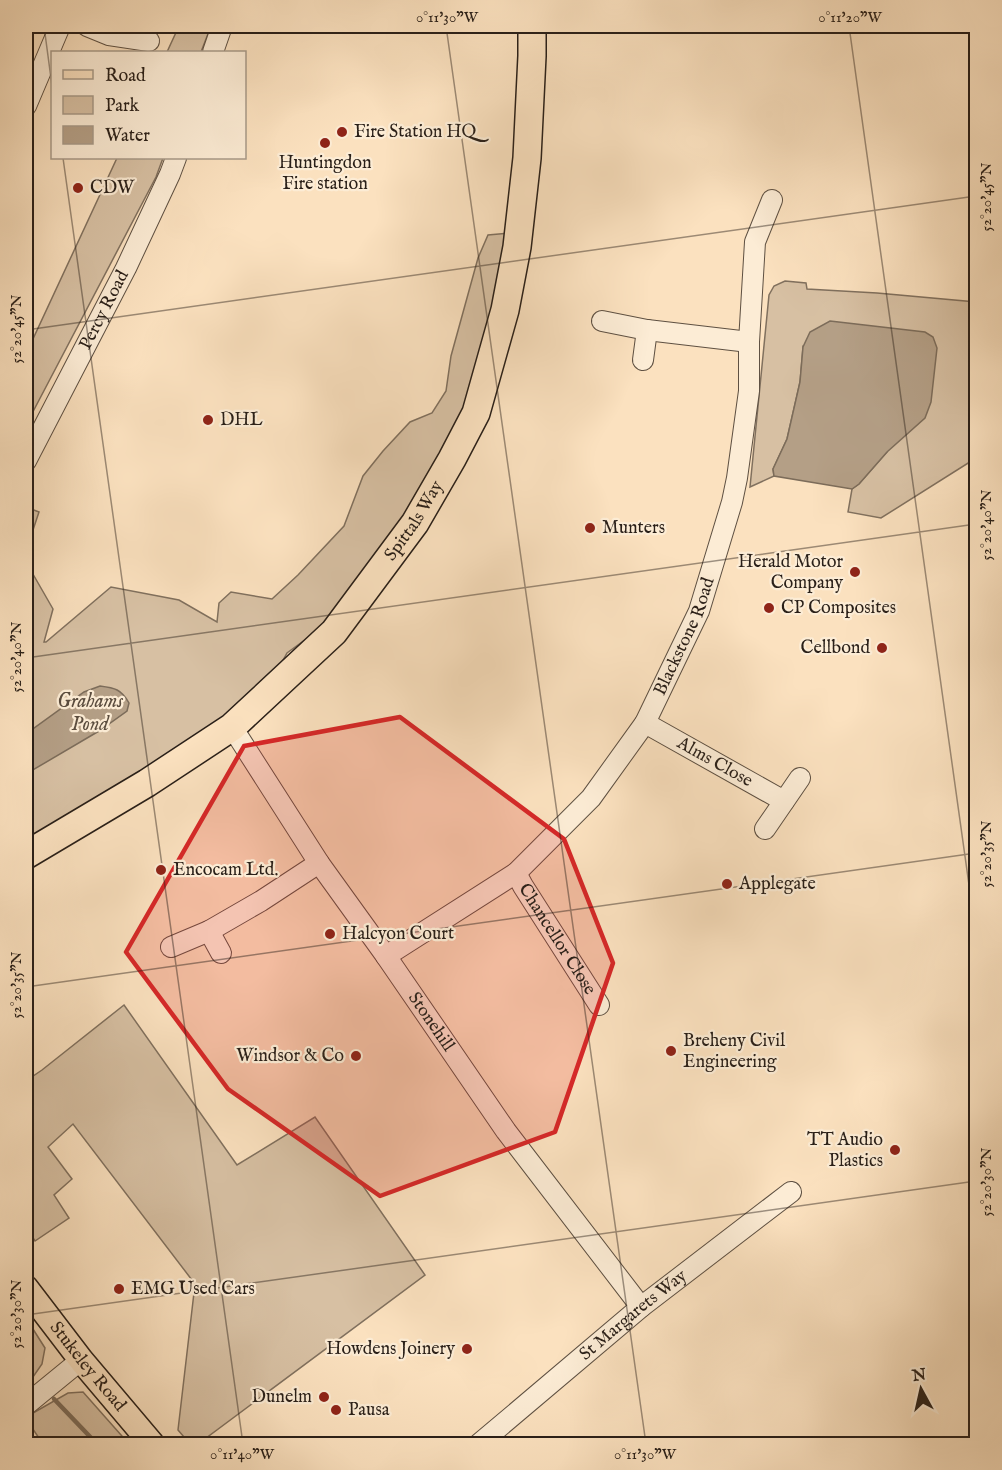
<svg xmlns="http://www.w3.org/2000/svg" width="1002" height="1470" viewBox="0 0 1002 1470" font-family="'IM FELL English',serif">
<style>
.green{fill:#d7c0a3;stroke:#80705e;stroke-width:1.5}
.water{fill:#b49f86;stroke:#7c6c5a;stroke-width:1.5}
.lines{fill:none;stroke-linecap:round;stroke-linejoin:round}
.stream{stroke:#7c6c5a;stroke-width:4.5}
.minor-casing{stroke:#5e5042;stroke-width:22}
.major-casing{stroke:#291f18;stroke-width:27}
.highway-casing{stroke:#291f18;stroke-width:30}
.minor{stroke:#fcecd5;stroke-width:20}
.major{stroke:#fbe1bf;stroke-width:24}
.highway{stroke:#fbe1bf;stroke-width:27}
.marked{fill:#d62828;fill-opacity:0.2;stroke:#d62828;stroke-width:4.5;stroke-linejoin:round}
.ticks{fill:none;stroke:#291f18;stroke-width:1.5;stroke-opacity:0.45}
.poi-dot{fill:#8f2418;stroke:#fcecd5;stroke-width:2}
.labels{text-anchor:middle;dominant-baseline:central;stroke-width:4.5;stroke-linejoin:round;paint-order:stroke}
.poi-label{font-size:18px;fill:#291f18;stroke:#fcecd5;text-anchor:start}
.street-label{font-size:18px;fill:#291f18;stroke:#fcecd5}
.water-label{font-size:20px;font-style:italic;fill:#5a4c3e;stroke:#fcecd5}
.neatline{fill:none;stroke:#291f18;stroke-width:2}
.ticks-label{font-size:15px;text-anchor:middle;fill:#291f18}
</style>
<rect width="100%" height="100%" fill="#fbe1bf"/>
<filter id="stains"><feTurbulence type="fractalNoise" baseFrequency=".00333" numOctaves="4"/><feColorMatrix values="0 0 0 0 .2 0 0 0 0 .09 0 0 0 0 .02 0 0 0 .5 -.17"/></filter>
<radialGradient id="worn" r=".72"><stop offset=".6" stop-color="#630" stop-opacity="0"/><stop offset="1" stop-color="#630" stop-opacity=".3"/></radialGradient>
<path class="green" d="M 179,26 L 211,26 L 201,52 L 167,52 Z
M 117,158 L 163,158 L 156,177 L 26,425 L 26,354 Z
M 520,232 L 507,312 L 433,477 L 335,618 L 287,653 L 282,662 L 222,724 L 26,847 L 26,562 L 53,609 L 44,642 L 46,642 L 111,587 L 179,600 L 217,622 L 219,603 L 231,592 L 272,599 L 298,575 L 344,526 L 363,476 L 383,451 L 410,422 L 432,413 L 446,391 L 451,356 L 478,258 L 488,235 Z
M 785,281 L 806,283 L 807,289 L 877,293 L 976,302 L 976,385 L 973,460 L 881,518 L 848,512 L 852,489 L 859,484 L 887,452 L 803,347 L 800,382 L 787,439 L 773,469 L 774,476 L 750,487 L 769,295 L 774,286 Z
M 26,507 L 39,512 L 26,551 Z
M 124,1005 L 237,1165 L 315,1117 L 425,1275 L 198,1444 L 190,1444 L 178,1430 L 195,1284 L 73,1124 L 48,1147 L 72,1179 L 54,1195 L 69,1218 L 35,1241 L 26,1227 L 26,1081 L 42,1070 Z
M 26,1318 L 45,1348 L 42,1364 L 26,1387 Z
M 83,1392 L 129,1444 L 43,1444 L 26,1419 L 26,1417 L 68,1393 Z"/>
<path class="water" d="M 830,321 L 925,332 L 933,337 L 937,348 L 931,402 L 925,418 L 887,452 L 859,484 L 852,489 L 774,476 L 773,469 L 787,439 L 800,382 L 803,347 L 810,332 Z
M 100,686 C 115,688 121,689 129,703 L 127,711 L 99,731 L 26,774 L 26,734 L 84,692 Z"/>
<g class="lines">
<path class="stream" d="M 26,1369 L 31,1374
M 54,1399 L 97,1444"/>
<defs>
<g id="minor">
<path d="M 87,26 L 109,35 L 149,41"/>
<path d="M 213,52 L 222,26"/>
<path d="M 26,106 L 60,26"/>
<path d="M 602,321 L 647,330 L 749,342"/>
<path d="M 643,360 L 647,330"/>
<path id="s1" d="M 26,461 L 126,268 L 170,174 L 176,158"/>
<path id="s2" d="M 645,723 L 784,801"/>
<path id="s3" d="M 232,727 L 319,863 L 386,956 L 506,1131 L 641,1307"/>
<path d="M 765,829 L 800,778"/>
<path id="s4" d="M 516,873 L 523,886 L 599,1005"/>
<path d="M 209,931 L 221,953"/>
<path d="M 171,947 L 209,931 L 261,901 L 319,863"/>
<path id="s5" d="M 386,956 L 516,873 L 591,798 L 645,723 L 699,611 L 732,502 L 737,478 L 749,391 L 749,342 L 755,242 L 772,200"/>
<path d="M 26,1405 L 81,1360"/>
<path id="s6" d="M 479,1444 L 641,1307 L 791,1192"/>
</g>
<g id="major">
<path id="s7" d="M 26,1288 L 81,1360 L 152,1444"/>
</g>
<g id="highway">
<path id="s8" d="M 26,855 L 147,783 L 232,727 L 334,632 L 415,523 L 452,459 L 476,413 L 505,310 L 517,247 L 527,158 L 532,56 L 532,26"/>
</g>
</defs>
<use href="#minor" class="minor-casing"/>
<use href="#major" class="major-casing"/>
<use href="#highway" class="highway-casing"/>
<use href="#minor" class="minor"/>
<use href="#major" class="major"/>
<use href="#highway" class="highway"/>
</g>
<path class="marked" d="M 400,717 L 564,839 L 613,963 L 555,1132 L 380,1196 L 228,1089 L 126,952 L 244,746 Z"/>
<path class="ticks" d="M 44,26 L 52,86M 446,26 L 646,1444M 849,26 L 976,935M 63,158 L 243,1444M 26,330 L 976,196M 26,658 L 976,524M 26,987 L 976,853M 26,1315 L 976,1181"/>
<g class="poi-dot">
<circle cx="342" cy="132" r="6"/>
<circle cx="325" cy="143" r="6"/>
<circle cx="78" cy="188" r="6"/>
<circle cx="208" cy="420" r="6"/>
<circle cx="590" cy="528" r="6"/>
<circle cx="855" cy="572" r="6"/>
<circle cx="769" cy="608" r="6"/>
<circle cx="882" cy="648" r="6"/>
<circle cx="161" cy="870" r="6"/>
<circle cx="727" cy="884" r="6"/>
<circle cx="330" cy="934" r="6"/>
<circle cx="671" cy="1051" r="6"/>
<circle cx="356" cy="1056" r="6"/>
<circle cx="895" cy="1150" r="6"/>
<circle cx="119" cy="1289" r="6"/>
<circle cx="467" cy="1349" r="6"/>
<circle cx="324" cy="1397" r="6"/>
<circle cx="336" cy="1410" r="6"/>
</g>
<g class="labels">
<g class="poi-label">
<text x="354" y="132">Fire Station HQ</text>
<text x="325" y="163" text-anchor="middle">Huntingdon<tspan x="325" dy="21">Fire station</tspan></text>
<text x="90" y="188">CDW</text>
<text x="220" y="420">DHL</text>
<text x="602" y="528">Munters</text>
<text x="843" y="562" text-anchor="end">Herald Motor<tspan x="843" dy="21">Company</tspan></text>
<text x="781" y="608">CP Composites</text>
<text x="870" y="648" text-anchor="end">Cellbond</text>
<text x="173" y="870">Encocam Ltd.</text>
<text x="739" y="884">Applegate</text>
<text x="342" y="934">Halcyon Court</text>
<text x="683" y="1041">Breheny Civil<tspan x="683" dy="21">Engineering</tspan></text>
<text x="344" y="1056" text-anchor="end">Windsor &amp; Co</text>
<text x="883" y="1140" text-anchor="end">TT Audio<tspan x="883" dy="21">Plastics</tspan></text>
<text x="131" y="1289">EMG Used Cars</text>
<text x="455" y="1349" text-anchor="end">Howdens Joinery</text>
<text x="312" y="1397" text-anchor="end">Dunelm</text>
<text x="348" y="1410">Pausa</text>
</g>
<g class="street-label">
<text stroke="none"><textPath href="#s1" startOffset="170">Percy Road</textPath></text>
<text stroke="none"><textPath href="#s8" startOffset="519">Spittals Way</textPath></text>
<text stroke="none"><textPath href="#s5" startOffset="448">Blackstone Road</textPath></text>
<text stroke="none"><textPath href="#s2" startOffset="80">Alms Close</textPath></text>
<text stroke="none"><textPath href="#s4" startOffset="78">Chancellor Close</textPath></text>
<text stroke="none"><textPath href="#s3" startOffset="356">Stonehill</textPath></text>
<text stroke="none"><textPath href="#s6" startOffset="201">St Margarets Way</textPath></text>
<text stroke="none"><textPath href="#s7" startOffset="100">Stukeley Road</textPath></text>
</g>
<g class="water-label">
<text x="90" y="701">Grahams<tspan x="90" dy="23">Pond</tspan></text>
</g>
</g>
<rect width="1002" height="1470" fill="none" stroke="#fbe1bf" stroke-width="66"/>
<rect x="51" y="51" width="195" height="108" fill="#fcecd5" stroke="#a89a89" stroke-width="1.5"/>
<rect x="63" y="70" width="30" height="9" fill="#fbe1bf" stroke="#a89a89" stroke-width="1.5"/>
<text x="105" y="81" font-size="18" fill="#291f18">Road</text>
<rect x="63" y="96" width="30" height="18" fill="#d7c0a3" stroke="#a89a89" stroke-width="1.5"/>
<text x="105" y="111" font-size="18" fill="#291f18">Park</text>
<rect x="63" y="126" width="30" height="18" fill="#b49f86" stroke="#a89a89" stroke-width="1.5"/>
<text x="105" y="141" font-size="18" fill="#291f18">Water</text>
<g transform="translate(921 1389) rotate(352)" stroke="#fcecd5" stroke-width="4.5" paint-order="stroke">
<path d="M0-4.5L10 22L0 15L-10 22Z" fill="#291f18"/>
<text y="-9" font-size="16" font-weight="bold" text-anchor="middle" fill="#291f18">N</text>
</g>
<rect x="33" y="33" width="936" height="1404" class="neatline"/>
<g class="ticks-label">
<text x="447" y="22">0°11'30"W</text>
<text x="850" y="22">0°11'20"W</text>
<text transform="translate(986 197) rotate(-90)" y="5">52°20'45"N</text>
<text transform="translate(16 329) rotate(-90)" y="5">52°20'45"N</text>
<text transform="translate(986 525) rotate(-90)" y="5">52°20'40"N</text>
<text transform="translate(16 657) rotate(-90)" y="5">52°20'40"N</text>
<text transform="translate(986 854) rotate(-90)" y="5">52°20'35"N</text>
<text transform="translate(16 985) rotate(-90)" y="5">52°20'35"N</text>
<text transform="translate(986 1182) rotate(-90)" y="5">52°20'30"N</text>
<text transform="translate(16 1314) rotate(-90)" y="5">52°20'30"N</text>
<text x="242" y="1459">0°11'40"W</text>
<text x="645" y="1459">0°11'30"W</text>
</g>
<rect width="100%" height="100%" filter="url(#stains)"/>
<rect width="100%" height="100%" fill="url(#worn)"/>
</svg>
